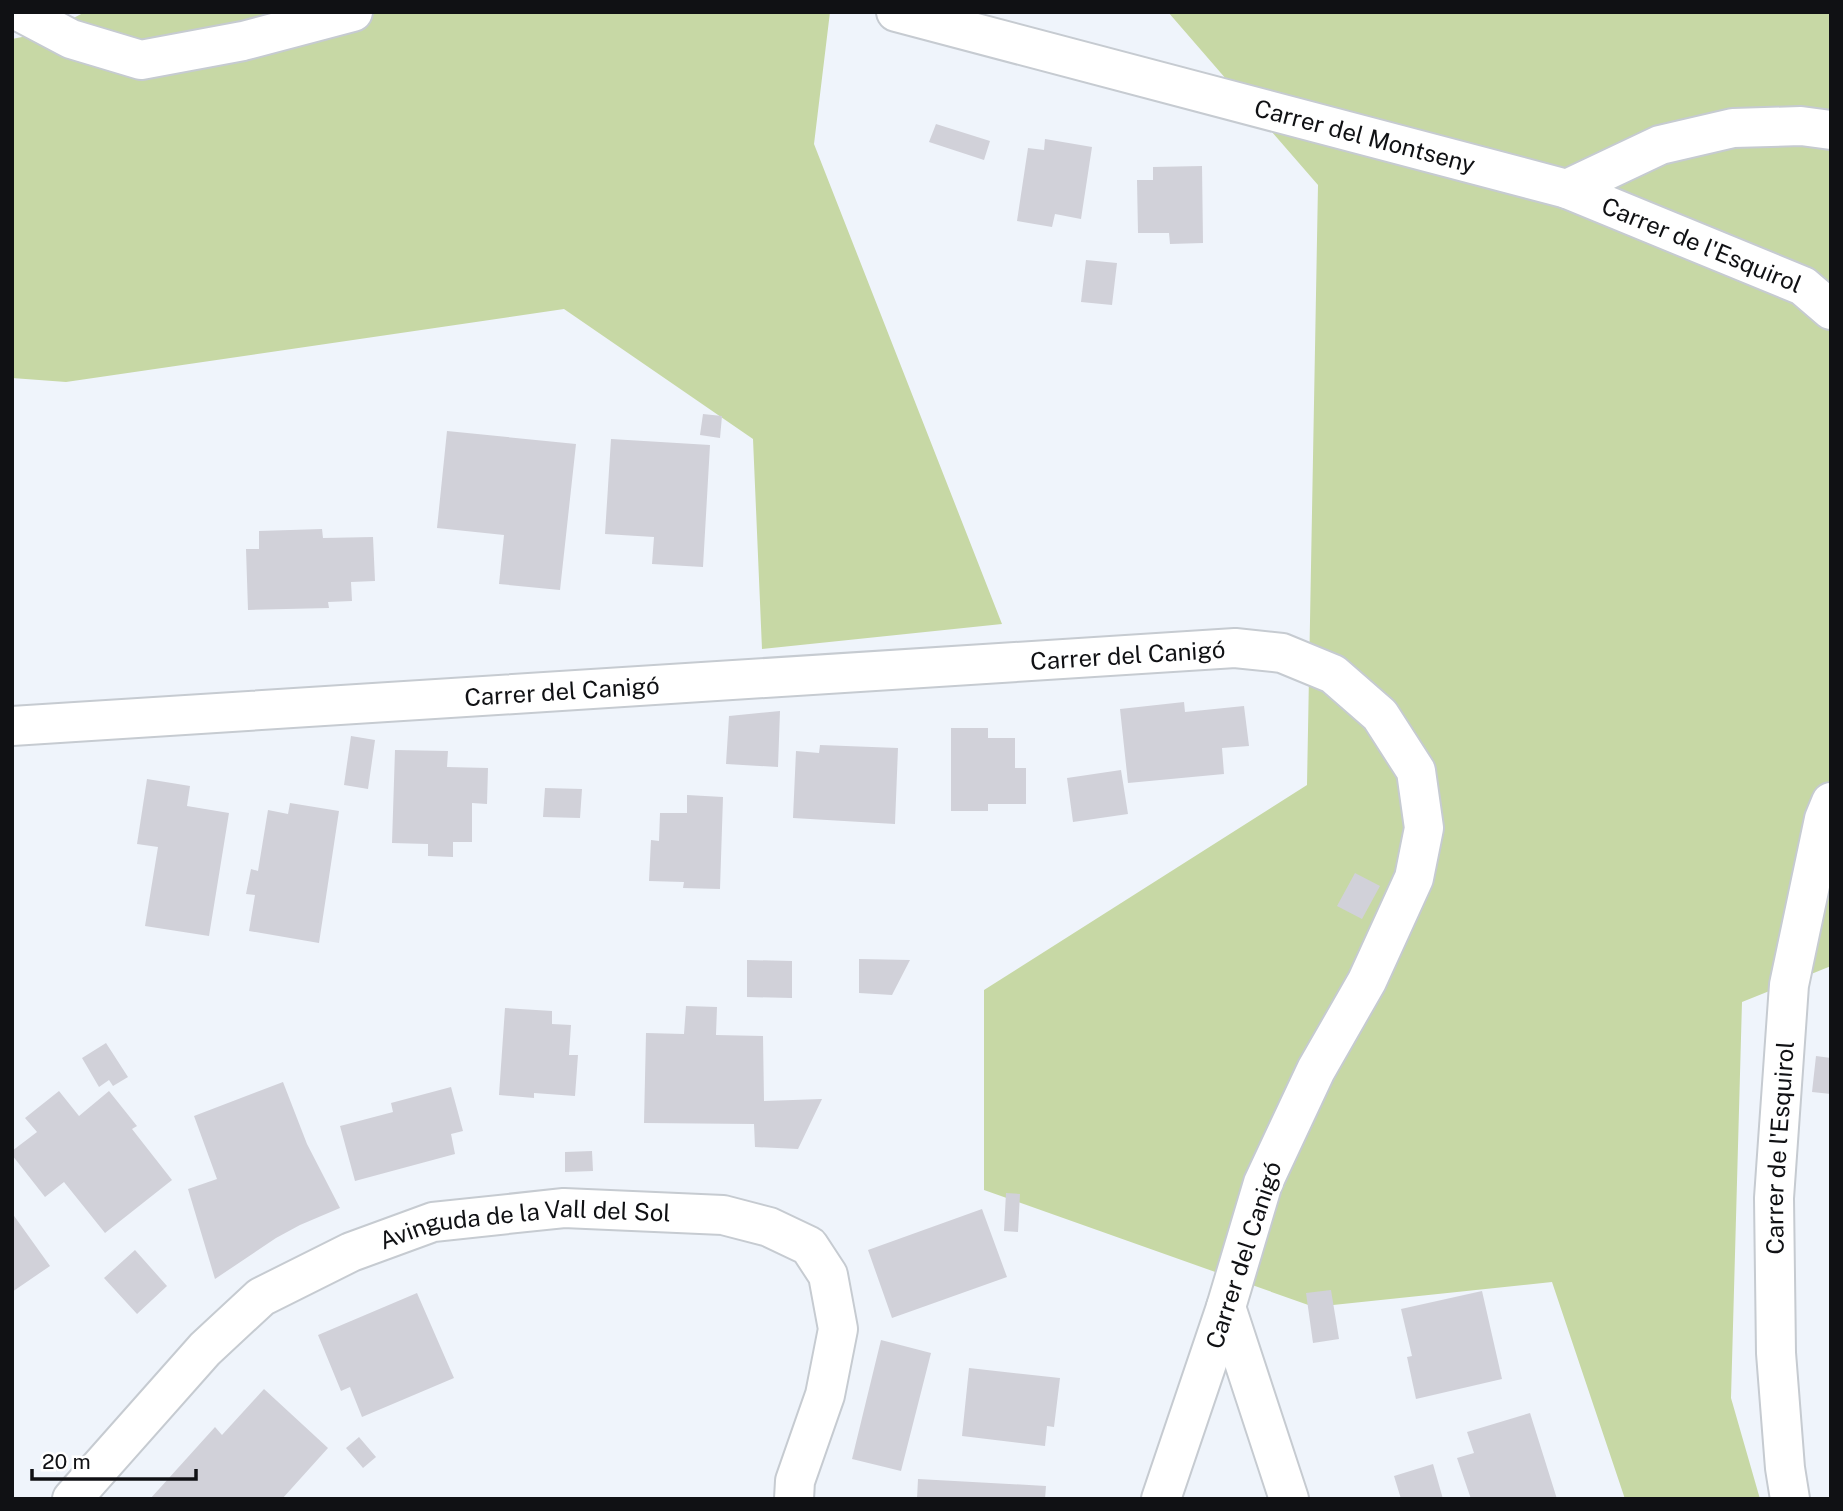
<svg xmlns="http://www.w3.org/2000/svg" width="1843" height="1511" viewBox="0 0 1843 1511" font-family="'Public Sans',sans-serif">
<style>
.green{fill:#c7d8a5}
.building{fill:#d1d1d9}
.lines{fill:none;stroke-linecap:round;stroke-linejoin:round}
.minor-casing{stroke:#c6cbd1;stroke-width:42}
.minor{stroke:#fff;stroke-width:38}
.labels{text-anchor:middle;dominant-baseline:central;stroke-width:7;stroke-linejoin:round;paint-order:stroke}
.street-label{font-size:24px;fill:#101114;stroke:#fff}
</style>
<rect width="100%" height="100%" fill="#eff4fb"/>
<path class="green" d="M 85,12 L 830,12 L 814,144 L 1002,624 L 762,649 L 753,439 L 564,309 L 66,382 L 12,378 L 12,39 L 47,32 Z
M 1168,12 L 1831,12 L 1831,966 L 1742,1002 L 1731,1398 L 1760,1499 L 1625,1499 L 1552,1282 L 1314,1307 L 984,1190 L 984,990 L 1307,785 L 1318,185 Z"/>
<path class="building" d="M 936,124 L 990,141 L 984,160 L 929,142 Z
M 1045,139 L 1092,147 L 1081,219 L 1055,214 L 1052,227 L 1017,221 L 1028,148 L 1044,150 Z
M 1202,166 L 1203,243 L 1170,244 L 1169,233 L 1138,233 L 1137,180 L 1153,180 L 1153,167 Z
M 1086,260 L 1117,263 L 1112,305 L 1081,302 Z
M 703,414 L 722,416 L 720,438 L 700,435 Z
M 447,431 L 576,444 L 560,590 L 499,584 L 504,535 L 437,528 Z
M 611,439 L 710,445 L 703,567 L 652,564 L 654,537 L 605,534 Z
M 322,529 L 323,538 L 373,537 L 375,581 L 351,582 L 352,601 L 328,602 L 329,608 L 248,610 L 246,549 L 259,549 L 259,531 Z
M 1184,702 L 1185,712 L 1244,706 L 1249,746 L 1222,748 L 1224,774 L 1128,783 L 1120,709 Z
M 780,711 L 778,767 L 726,764 L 729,716 Z
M 951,728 L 988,728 L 988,738 L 1015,738 L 1015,768 L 1026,768 L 1026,804 L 988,804 L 988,811 L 951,811 Z
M 351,736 L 375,740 L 368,789 L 344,785 Z
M 820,745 L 898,748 L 895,824 L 793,818 L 796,751 L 819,753 Z
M 395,750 L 448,751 L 447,767 L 488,768 L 487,804 L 472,803 L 472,842 L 453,842 L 453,857 L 428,856 L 428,844 L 392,843 Z
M 1121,770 L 1128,814 L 1073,822 L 1067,778 Z
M 147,779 L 190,786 L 187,806 L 229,813 L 209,936 L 145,926 L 158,847 L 137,844 Z
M 545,788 L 582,789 L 580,818 L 543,817 Z
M 687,795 L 723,797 L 720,889 L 683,888 L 684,882 L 649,881 L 651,840 L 659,841 L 660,813 L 687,813 Z
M 290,803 L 339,811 L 319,943 L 249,931 L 255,895 L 246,894 L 251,869 L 258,871 L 268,810 L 288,814 Z
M 1355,873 L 1380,886 L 1362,919 L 1337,906 Z
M 859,959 L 910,960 L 892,995 L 859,993 Z
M 747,960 L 792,961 L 792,998 L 747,997 Z
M 686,1006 L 717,1007 L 716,1035 L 763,1036 L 764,1101 L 822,1099 L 798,1149 L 755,1147 L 754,1124 L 644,1123 L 646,1033 L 684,1034 Z
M 505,1008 L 552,1011 L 552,1024 L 571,1025 L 569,1055 L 578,1055 L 575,1096 L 534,1093 L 534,1098 L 499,1095 Z
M 106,1043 L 128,1077 L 113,1086 L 109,1080 L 99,1087 L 82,1058 Z
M 1816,1056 L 1831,1058 L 1831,1094 L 1812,1092 Z
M 283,1082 L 307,1144 L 340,1208 L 300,1225 L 276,1238 L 215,1279 L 188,1189 L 217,1179 L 194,1116 Z
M 451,1087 L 463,1131 L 451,1134 L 455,1154 L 355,1181 L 340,1126 L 393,1112 L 391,1103 Z
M 59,1091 L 79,1116 L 109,1091 L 137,1126 L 132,1129 L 172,1180 L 105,1233 L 64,1182 L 45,1197 L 12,1155 L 12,1151 L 37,1132 L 25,1118 Z
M 592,1151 L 593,1171 L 565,1172 L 565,1152 Z
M 1006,1193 L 1020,1194 L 1018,1232 L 1004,1231 Z
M 982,1209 L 1007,1277 L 892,1318 L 868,1250 Z
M 12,1213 L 50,1266 L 12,1292 Z
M 135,1250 L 167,1286 L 137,1314 L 104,1278 Z
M 1331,1290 L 1339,1339 L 1313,1343 L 1306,1293 Z
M 1482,1291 L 1502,1379 L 1416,1399 L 1407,1357 L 1412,1356 L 1401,1309 Z
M 417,1293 L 454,1378 L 362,1417 L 350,1387 L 341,1391 L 318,1335 Z
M 881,1340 L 931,1353 L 901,1471 L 852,1459 Z
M 969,1368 L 1060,1378 L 1054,1427 L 1047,1426 L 1045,1446 L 962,1436 Z
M 264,1389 L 328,1448 L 282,1499 L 150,1499 L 215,1427 L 222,1435 Z
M 1530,1413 L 1557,1499 L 1471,1499 L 1457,1458 L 1474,1453 L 1467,1432 Z
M 359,1437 L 376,1457 L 363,1468 L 346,1448 Z
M 1433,1464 L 1443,1499 L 1401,1499 L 1394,1476 Z
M 918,1479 L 1046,1486 L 1045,1499 L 917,1499 Z"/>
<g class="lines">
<defs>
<g id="minor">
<path d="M 20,12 L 71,39 L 141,60 L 243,41 L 353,12"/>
<path id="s1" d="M 896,12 L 1567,189 L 1803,286 L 1831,310"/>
<path d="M 1567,189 L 1660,145 L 1733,128 L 1801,126 L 1831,130"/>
<path id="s2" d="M 12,726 L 1235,648 L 1282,653 L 1333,674 L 1380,715 L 1416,771 L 1424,828 L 1414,878 L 1367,981 L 1316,1070 L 1263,1183 L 1226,1307 L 1161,1499"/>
<path d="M 1226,1307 L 1289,1499"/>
<path id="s3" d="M 72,1499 L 205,1349 L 261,1297 L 351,1252 L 433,1222 L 564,1208 L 723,1215 L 769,1227 L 809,1246 L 828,1275 L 838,1329 L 825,1395 L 795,1481 L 794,1499"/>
<path id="s4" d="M 1790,1499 L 1785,1468 L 1776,1353 L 1774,1198 L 1789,985 L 1824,819 L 1831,802"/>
</g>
</defs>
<use href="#minor" class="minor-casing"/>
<use href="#minor" class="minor"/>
</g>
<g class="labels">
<g class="street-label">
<text stroke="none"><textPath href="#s1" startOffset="485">Carrer del Montseny</textPath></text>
<text stroke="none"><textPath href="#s1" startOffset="840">Carrer de l'Esquirol</textPath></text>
<text stroke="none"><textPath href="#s2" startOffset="1118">Carrer del Canigó</textPath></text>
<text stroke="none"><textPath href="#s2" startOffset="551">Carrer del Canigó</textPath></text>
<text stroke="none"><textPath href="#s4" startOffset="352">Carrer de l'Esquirol</textPath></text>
<text stroke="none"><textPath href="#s3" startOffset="556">Avinguda de la Vall del Sol</textPath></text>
<text transform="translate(1243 1255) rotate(-72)">Carrer del Canigó</text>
</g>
</g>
<rect width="1843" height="1511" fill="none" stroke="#101114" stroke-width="28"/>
<path d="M32 1469v10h164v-10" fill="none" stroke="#101114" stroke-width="3.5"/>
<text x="42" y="1469" font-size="21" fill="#101114" stroke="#ffffff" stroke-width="5" paint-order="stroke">20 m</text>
</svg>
